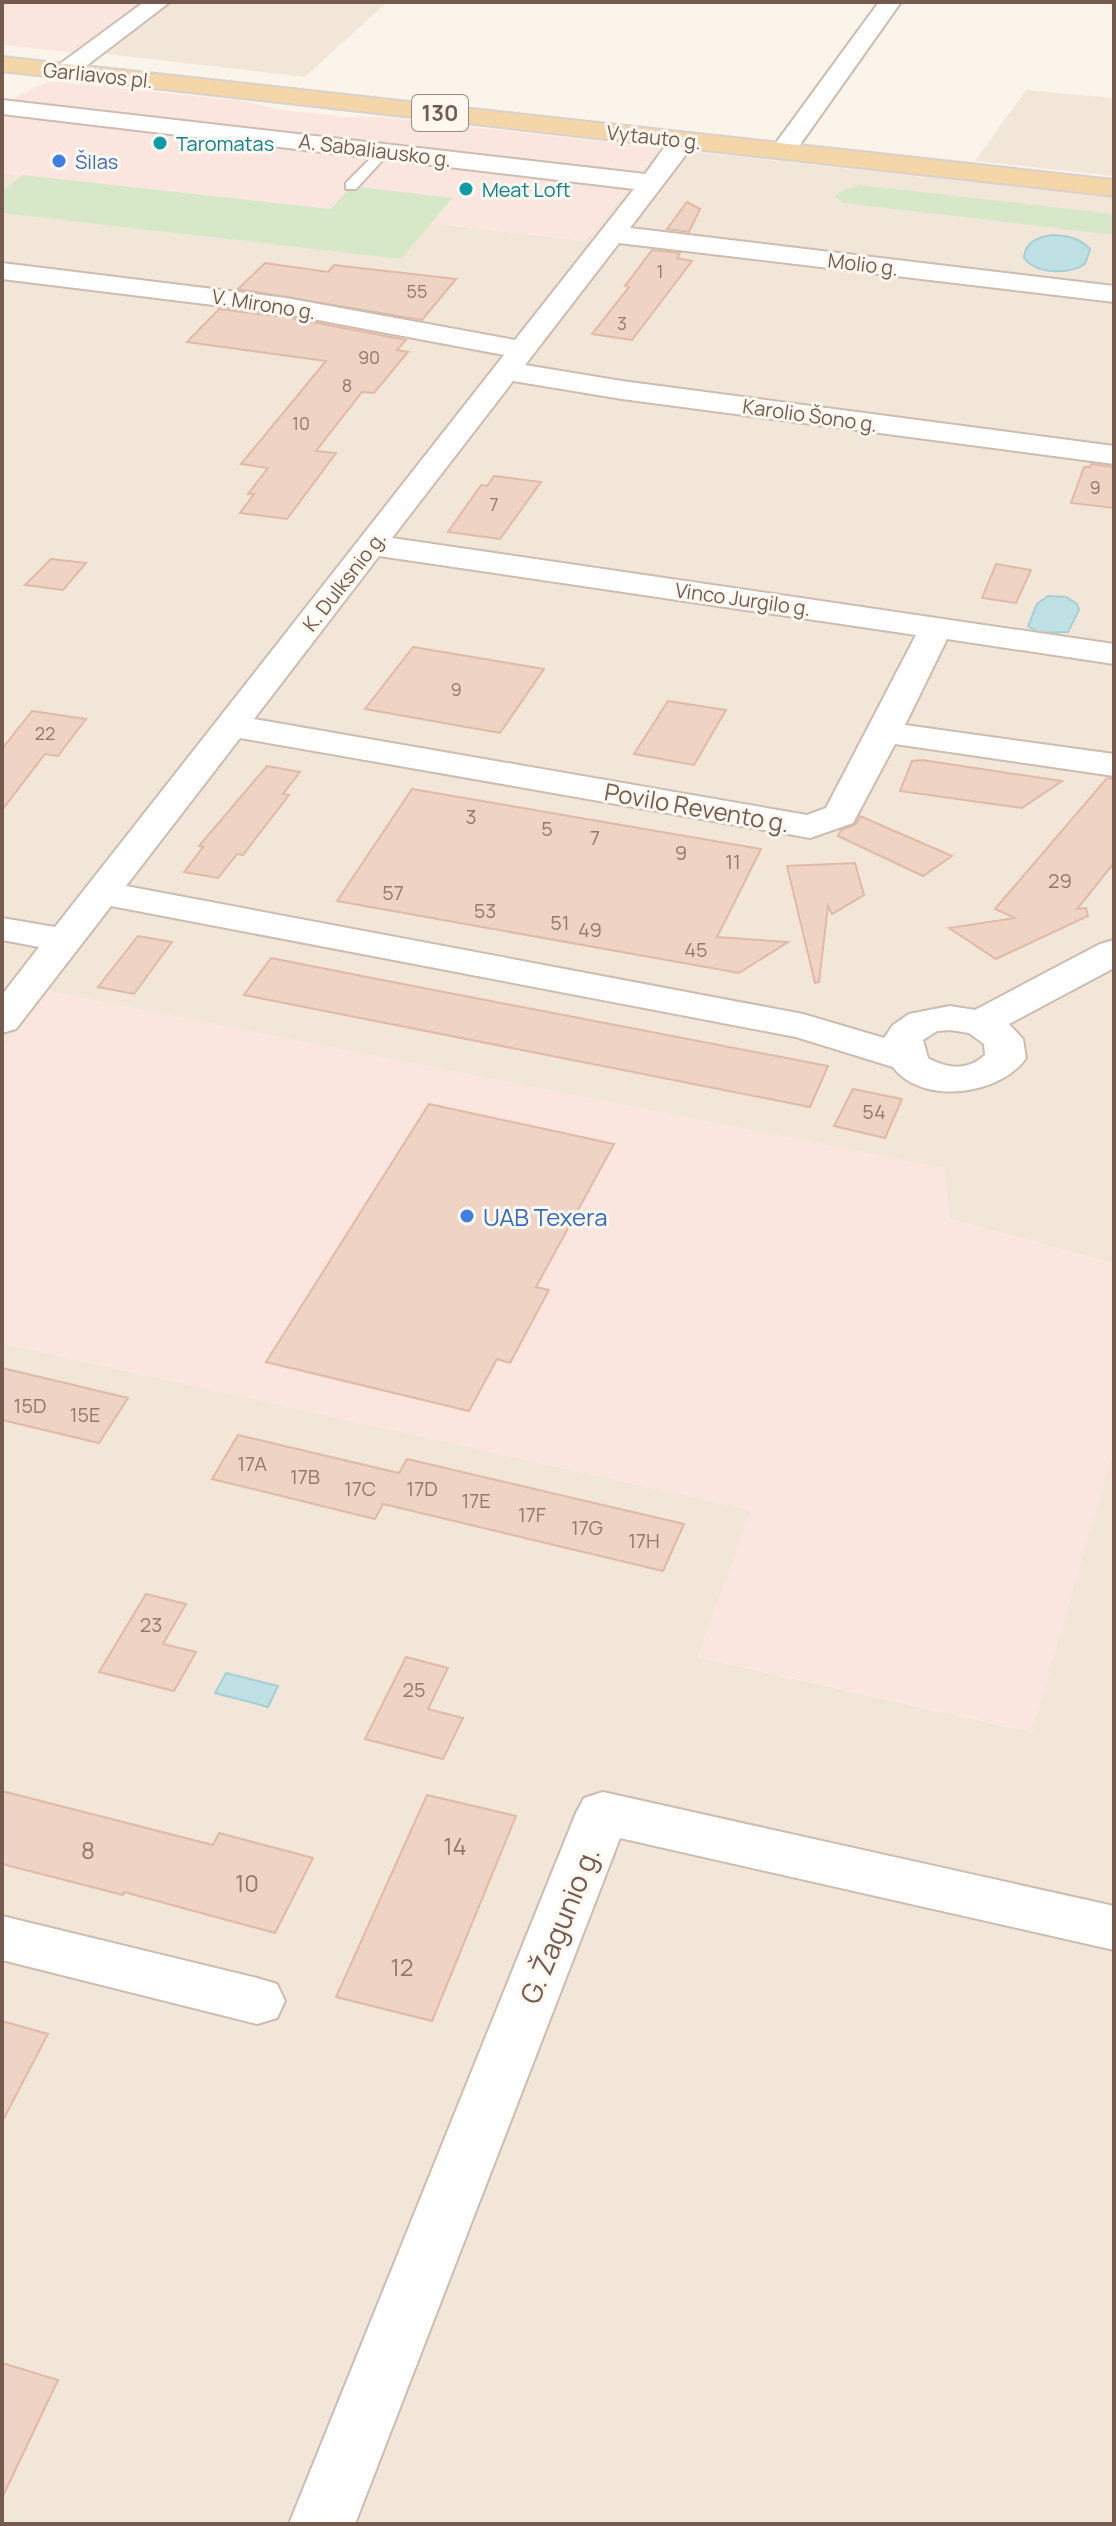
<svg xmlns="http://www.w3.org/2000/svg" width="1116" height="2526" viewBox="0 0 1116 2526" font-family="Manrope,sans-serif">
<style>
.residential{fill:#f2e6d9}
.commercial{fill:#fbe6df}
.green{fill:#d7e8c9}
.water{fill:#bfe0e4;stroke:#a6cfd5;stroke-width:2}
.building{fill:#efd3c4;stroke:#e0baa5;stroke-width:2}
.lines{fill:none;stroke-linecap:round;stroke-linejoin:round}
.service-casing{stroke:#cdbcb0;stroke-width:4}
.minor-casing{stroke:#cdbcb0;stroke-width:4}
.primary-casing{stroke:#d8d1ce;stroke-width:4}
.service{fill:#fff;fill-rule:evenodd}
.minor{fill:#fff;fill-rule:evenodd}
.primary{fill:#f5d6a8;fill-rule:evenodd}
.culture-dot{fill:#0f9aa8;stroke:#fef8f0;stroke-width:3}
.shop-dot{fill:#3f7fe0;stroke:#fef8f0;stroke-width:3}
.labels{text-anchor:middle;dominant-baseline:central;stroke-width:6;stroke-linejoin:round;paint-order:stroke}
.far-number-label{font-size:18px;fill:#94796c}
.far-street-label{font-size:20px;fill:#755b4f;stroke:#fef8f0}
.far-culture-label{font-size:20px;fill:#0d838f;stroke:#fef8f0;text-anchor:start}
.far-shop-label{font-size:20px;fill:#366cbe;stroke:#fef8f0;text-anchor:start}
.number-label{font-size:20px;fill:#94796c}
.shield{fill:#fef8f0;stroke:#9e8a7f;stroke-width:2}
.shield-label{font-size:22px;font-weight:bold;fill:#755b4f}
.street-label{font-size:24px;fill:#755b4f;stroke:#fef8f0}
.shop-label{font-size:24px;fill:#366cbe;stroke:#fef8f0;text-anchor:start}
.near-number-label{font-size:24px;fill:#94796c}
.near-street-label{font-size:28px;fill:#755b4f;stroke:#fef8f0}
</style>
<rect width="100%" height="100%" fill="#fbf4ea"/>
<path class="residential" d="M 166,2 L 387,2 L 305,77 L 98,53 Z
M 1026,90 L 1114,98 L 1114,176 L 975,161 Z
M 661,148 L 1114,198 L 1114,1264 L 950,1219 L 49,991 L 2,1050 L 2,173 L 585,241 Z
M 2,1343 L 752,1510 L 698,1657 L 1031,1732 L 1114,1448 L 1114,2524 L 2,2524 Z"/>
<path class="commercial" d="M 2,2 L 147,2 L 79,53 L 2,45 Z
M 49,81 L 244,101 L 277,109 L 344,117 L 381,117 L 661,148 L 585,241 L 432,223 L 453,199 L 331,209 L 2,173 L 2,112 L 15,101 L 15,97 Z
M 48,991 L 944,1168 L 950,1219 L 1114,1264 L 1114,1448 L 1032,1732 L 698,1657 L 751,1510 L 2,1343 L 2,1050 Z"/>
<path class="green" d="M 23,175 L 331,209 L 351,186 L 453,198 L 401,259 L 2,213 L 2,192 Z
M 859,185 L 1114,214 L 1114,235 L 844,203 L 835,197 L 840,192 Z"/>
<path class="water" d="M 1054,235 C 1069,236 1079,238 1090,249 L 1085,264 C 1069,275 1036,274 1024,258 C 1025,242 1039,236 1054,235 Z
M 1048,596 L 1066,597 L 1077,604 L 1079,610 L 1068,632 L 1040,633 L 1028,626 L 1037,604 Z
M 226,1673 L 278,1686 L 268,1707 L 215,1693 Z"/>
<path class="building" d="M 687,202 L 700,209 L 689,232 L 667,229 Z
M 652,250 L 680,253 L 677,258 L 692,261 L 632,340 L 592,334 L 629,287 L 625,286 Z
M 265,263 L 328,272 L 334,265 L 456,279 L 422,320 L 238,289 Z
M 219,309 L 286,317 L 406,340 L 397,350 L 408,352 L 374,393 L 362,392 L 316,451 L 336,453 L 287,519 L 240,513 L 254,494 L 248,494 L 268,468 L 241,464 L 326,361 L 187,342 Z
M 1091,464 L 1114,467 L 1114,508 L 1071,503 L 1084,467 L 1090,467 Z
M 494,476 L 541,482 L 500,539 L 448,532 L 481,485 L 487,486 Z
M 51,559 L 86,563 L 63,590 L 25,585 Z
M 996,564 L 1031,570 L 1016,603 L 982,598 Z
M 413,647 L 544,669 L 500,733 L 365,709 Z
M 668,701 L 726,710 L 694,765 L 634,754 Z
M 32,711 L 86,719 L 58,756 L 45,754 L 2,810 L 2,749 Z
M 922,760 L 1062,781 L 1022,808 L 900,791 L 912,761 Z
M 267,766 L 300,772 L 283,794 L 289,795 L 243,855 L 237,854 L 218,878 L 184,872 L 203,847 L 199,846 Z
M 1107,778 L 1114,779 L 1114,863 L 1077,909 L 1086,908 L 1088,916 L 996,959 L 949,928 L 1015,918 L 995,909 Z
M 412,789 L 761,849 L 717,937 L 788,942 L 739,973 L 337,901 Z
M 860,816 L 952,856 L 923,876 L 838,836 L 841,830 L 856,824 Z
M 855,863 L 864,895 L 832,914 L 828,906 L 819,982 L 815,983 L 787,866 Z
M 138,936 L 172,942 L 134,994 L 98,987 Z
M 271,958 L 377,979 L 828,1066 L 810,1107 L 244,995 Z
M 853,1089 L 902,1099 L 885,1138 L 834,1126 Z
M 429,1104 L 614,1144 L 536,1287 L 549,1290 L 510,1363 L 497,1359 L 469,1411 L 266,1362 Z
M 2,1368 L 57,1381 L 128,1398 L 99,1443 L 2,1420 Z
M 238,1435 L 399,1473 L 407,1459 L 684,1524 L 663,1571 L 383,1504 L 375,1519 L 212,1479 Z
M 146,1594 L 186,1604 L 163,1644 L 196,1652 L 174,1691 L 99,1672 Z
M 406,1657 L 448,1668 L 428,1709 L 463,1718 L 443,1759 L 365,1739 Z
M 2,1791 L 213,1845 L 219,1833 L 313,1858 L 275,1933 L 124,1892 L 123,1895 L 2,1864 Z
M 427,1795 L 516,1816 L 432,2021 L 336,1997 Z
M 2,2021 L 48,2034 L 2,2122 Z
M 2,2363 L 58,2380 L 2,2498 Z"/>
<g class="lines">
<defs>
<path id="service" d="M 381,148 L 391,151 L 356,189 L 346,189 L 346,183 Z"/>
<path id="minor" d="M 144,2 L 170,2 L 73,76 L 57,76 L 53,71 L 57,66 Z
M 879,2 L 901,2 L 792,156 L 774,156 L 770,151 Z
M 2,100 L 645,174 C 658,158 671,129 694,135 L 697,140 L 630,228 L 1114,286 L 1114,302 L 619,243 L 525,365 L 622,381 L 1114,446 L 1114,464 L 622,399 L 513,381 L 392,538 L 1114,644 L 1114,664 L 947,639 L 905,725 L 1114,754 L 1114,776 L 895,744 L 853,823 L 810,838 L 240,738 L 126,886 L 803,1014 L 884,1038 L 893,1025 L 909,1014 L 950,1006 L 975,1010 L 1100,944 L 1114,940 L 1114,968 L 1009,1024 L 1023,1039 L 1026,1058 C 1001,1095 922,1106 893,1067 L 796,1037 L 111,906 L 16,1029 L 2,1033 L 2,995 L 39,947 L 2,940 L 2,918 L 55,927 L 504,355 L 286,314 L 2,279 L 2,263 L 286,298 L 515,340 L 634,189 L 2,114 ZM 379,556 L 916,635 L 826,808 L 807,815 L 254,719 ZM 950,1030 L 969,1033 L 984,1044 L 985,1055 C 968,1071 947,1069 928,1058 L 923,1040 L 937,1031 Z
M 603,1792 L 1114,1906 L 1114,1950 L 620,1838 L 355,2524 L 289,2524 L 576,1813 L 584,1798 Z
M 2,1916 L 257,1978 L 277,1984 L 285,2001 L 277,2018 L 257,2024 L 2,1960 Z"/>
<path id="primary" d="M 2,57 L 1114,180 L 1114,196 L 2,71 Z"/>
</defs>
<use href="#service" class="service-casing"/>
<use href="#minor" class="minor-casing"/>
<use href="#primary" class="primary-casing"/>
<use href="#service" class="service"/>
<use href="#minor" class="minor"/>
<use href="#primary" class="primary"/>
</g>
<g class="culture-dot">
<circle cx="160" cy="143" r="8"/>
<circle cx="466" cy="189" r="8"/>
</g>
<g class="shop-dot">
<circle cx="59" cy="161" r="8"/>
<circle cx="467" cy="1216" r="8"/>
</g>
<g class="labels">
<g class="far-number-label">
<text x="660" y="271">1</text>
<text x="417" y="291">55</text>
<text x="622" y="323">3</text>
<text x="369" y="357">90</text>
<text x="347" y="385">8</text>
<text x="301" y="423">10</text>
<text x="1095" y="487">9</text>
<text x="494" y="504">7</text>
<text x="456" y="689">9</text>
<text x="45" y="733">22</text>
</g>
<g class="far-street-label">
<text transform="translate(98 75) rotate(6)">Garliavos pl.</text>
<text transform="translate(654 137) rotate(6)">Vytauto g.</text>
<text transform="translate(375 150) rotate(7)">A. Sabaliausko g.</text>
<text transform="translate(863 264) rotate(7)">Molio g.</text>
<text transform="translate(264 304) rotate(9)">V. Mirono g.</text>
<text transform="translate(810 415) rotate(8)">Karolio Šono g.</text>
<text transform="translate(344 581) rotate(-52)">K. Dulksnio g.</text>
<text transform="translate(743 599) rotate(8)">Vinco Jurgilo g.</text>
</g>
<g class="far-culture-label">
<text x="176" y="143">Taromatas</text>
<text x="482" y="189">Meat Loft</text>
</g>
<g class="far-shop-label">
<text x="75" y="161">Šilas</text>
</g>
<g class="number-label">
<text x="471" y="816">3</text>
<text x="547" y="828">5</text>
<text x="595" y="837">7</text>
<text x="681" y="852">9</text>
<text x="733" y="861">11</text>
<text x="1060" y="880">29</text>
<text x="393" y="892">57</text>
<text x="485" y="910">53</text>
<text x="560" y="922">51</text>
<text x="590" y="929">49</text>
<text x="696" y="949">45</text>
<text x="874" y="1111">54</text>
<text x="30" y="1405">15D</text>
<text x="85" y="1414">15E</text>
<text x="252" y="1463">17A</text>
<text x="305" y="1476">17B</text>
<text x="360" y="1488">17C</text>
<text x="422" y="1488">17D</text>
<text x="476" y="1500">17E</text>
<text x="532" y="1514">17F</text>
<text x="587" y="1527">17G</text>
<text x="644" y="1540">17H</text>
<text x="151" y="1624">23</text>
<text x="414" y="1689">25</text>
</g>
<rect class="shield" x="412" y="95" width="56" height="36" rx="6"/>
<g class="shield-label">
<text x="440" y="113">130</text>
</g>
<g class="street-label">
<text transform="translate(697 807) rotate(10)">Povilo Revento g.</text>
</g>
<g class="shop-label">
<text x="483" y="1216">UAB Texera</text>
</g>
<g class="near-number-label">
<text x="455" y="1845">14</text>
<text x="88" y="1849">8</text>
<text x="247" y="1882">10</text>
<text x="402" y="1966">12</text>
</g>
<g class="near-street-label">
<text transform="translate(559 1925) rotate(-68)">G. Žagunio g.</text>
</g>
</g>
<rect width="1116" height="2526" fill="none" stroke="#755b4f" stroke-width="8"/>
</svg>
